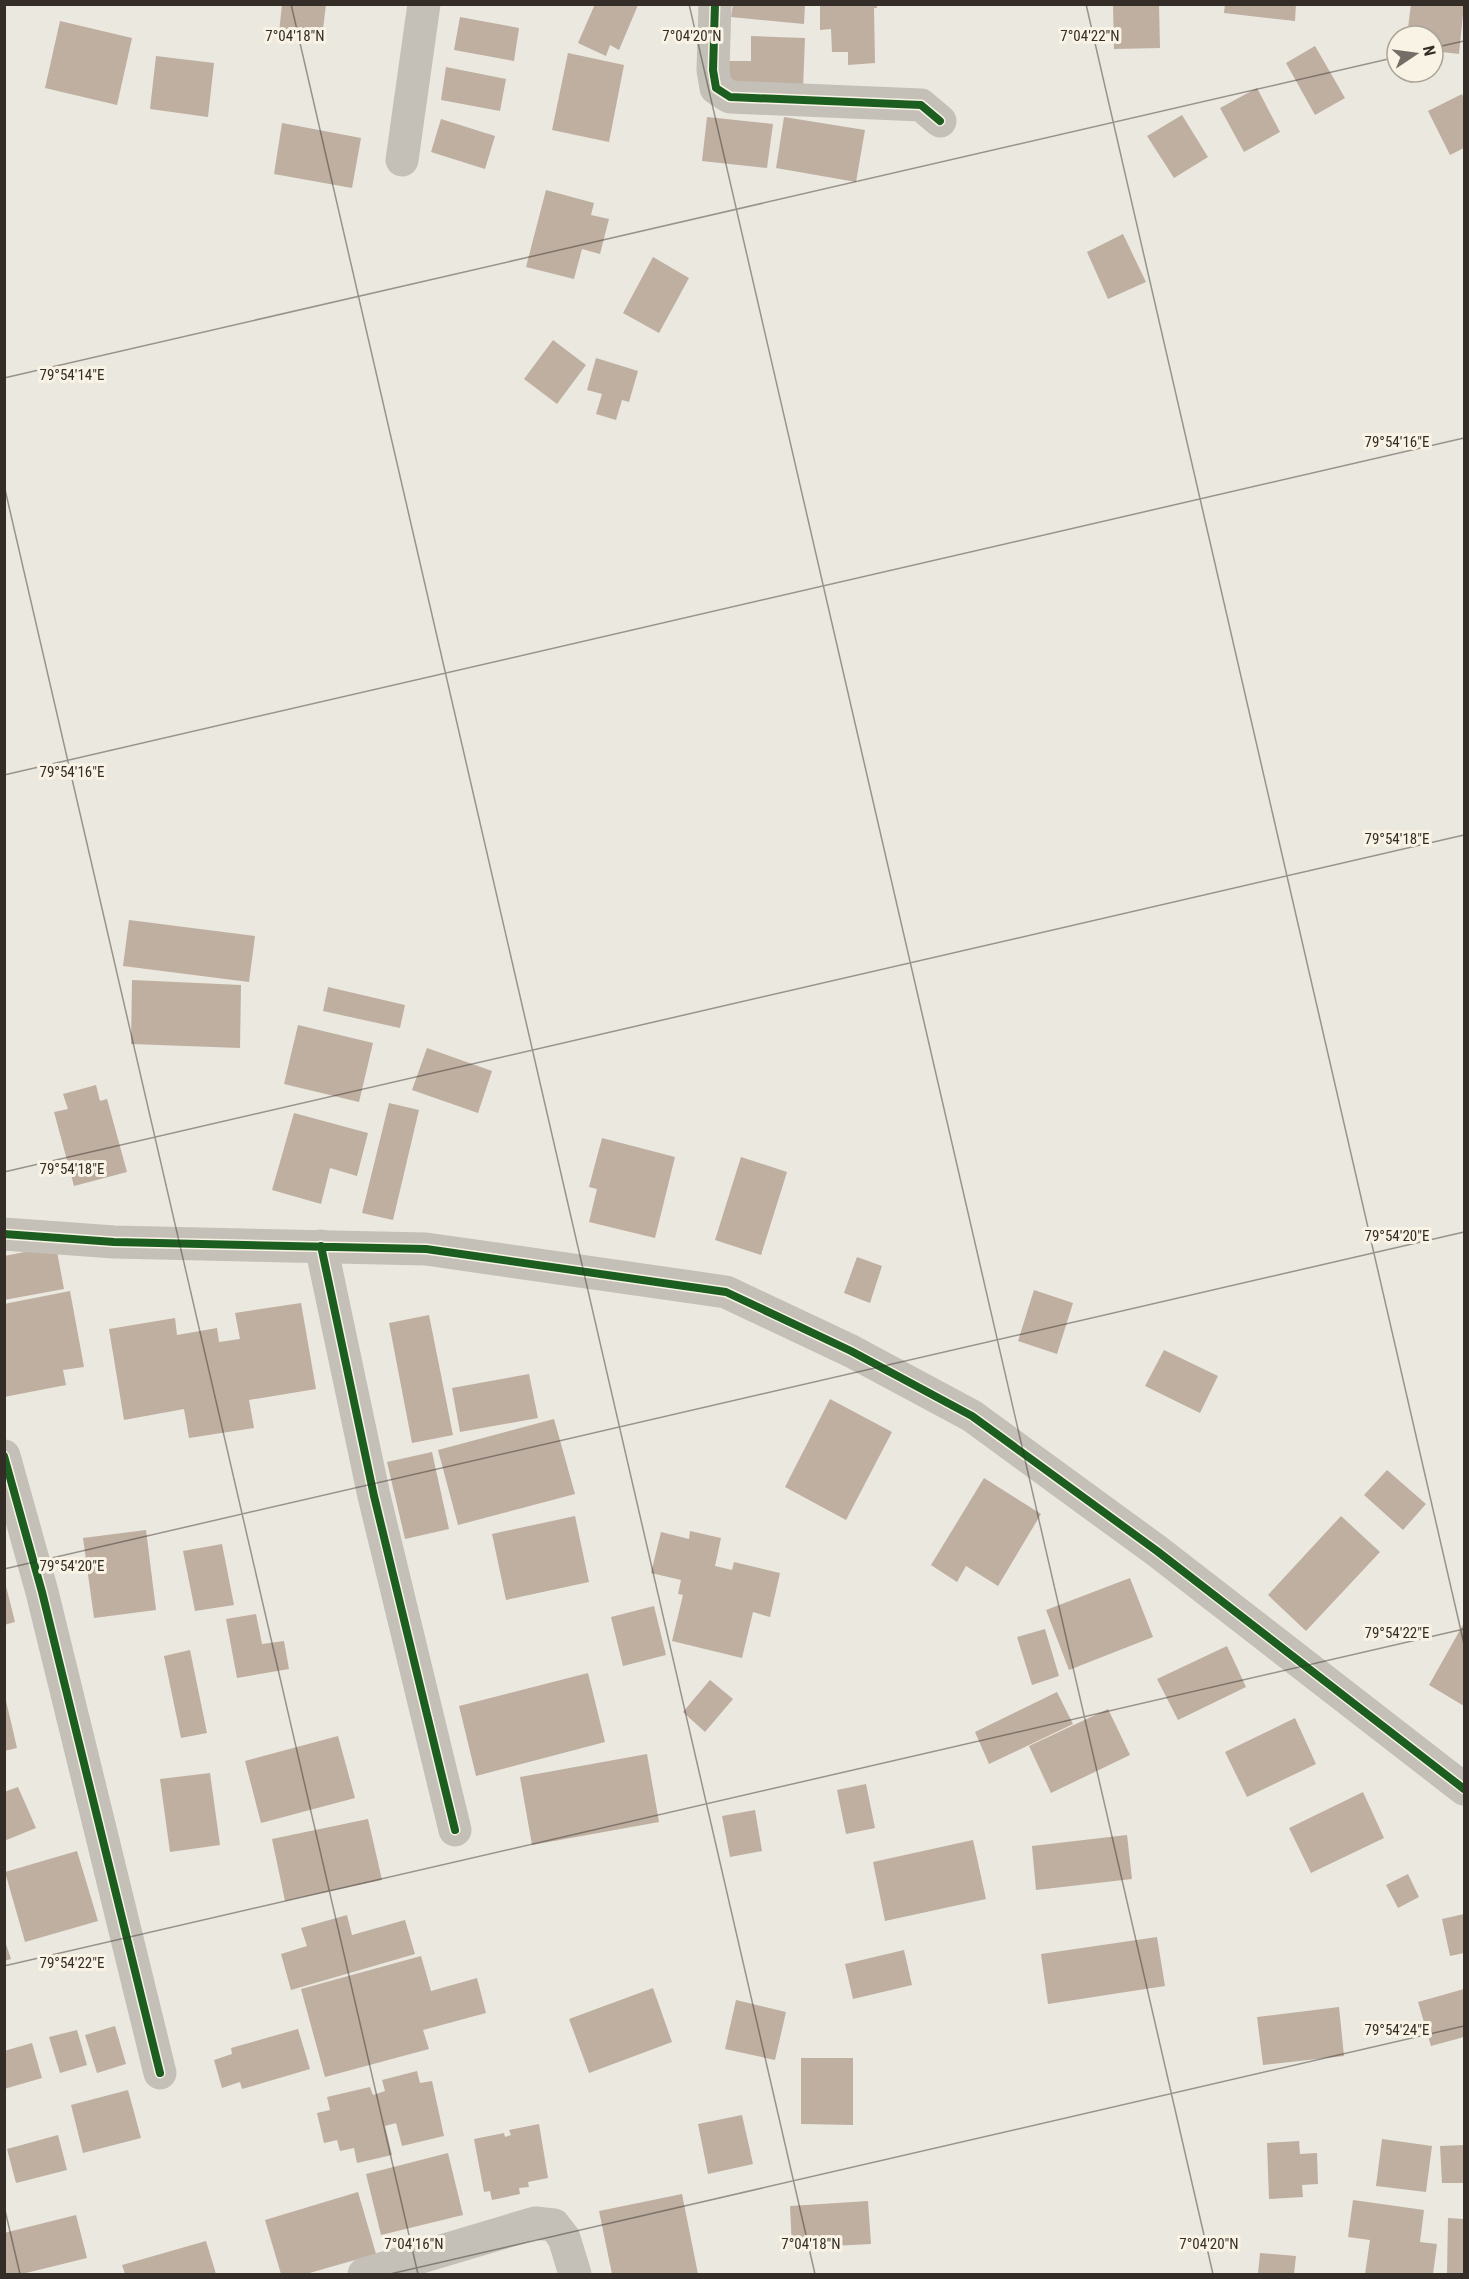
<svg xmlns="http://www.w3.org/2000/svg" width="1469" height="2279" viewBox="0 0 1469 2279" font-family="'Roboto Condensed',sans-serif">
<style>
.building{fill:#beafa1}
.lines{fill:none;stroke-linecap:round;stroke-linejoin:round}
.minor{stroke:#c4c0b8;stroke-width:33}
.tertiary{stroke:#c4c0b8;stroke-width:33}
.cycleway-casing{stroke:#f9f3e5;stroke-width:11}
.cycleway{stroke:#1b5e20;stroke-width:8}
.ticks{fill:none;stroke:#342d27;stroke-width:1.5;stroke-opacity:0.45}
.ticks-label{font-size:15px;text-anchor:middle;fill:#342d27;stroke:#f9f3e5;stroke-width:6;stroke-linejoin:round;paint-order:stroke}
</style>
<rect width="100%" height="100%" fill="#ebe8df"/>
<path class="building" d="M 282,4 L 326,4 L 322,38 L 279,33 Z
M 595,4 L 638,5 L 619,50 L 610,45 L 606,56 L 578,43 Z
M 733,4 L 805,4 L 804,24 L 731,17 Z
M 820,4 L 877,4 L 877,8 L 874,8 L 875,63 L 848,65 L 848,52 L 832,52 L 831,29 L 820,30 Z
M 1113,4 L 1159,4 L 1160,48 L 1114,49 Z
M 1225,4 L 1296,4 L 1295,21 L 1224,13 Z
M 1411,4 L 1464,4 L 1459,54 L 1433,51 L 1433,36 L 1407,36 Z
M 460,17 L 519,28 L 514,61 L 454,50 Z
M 60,21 L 132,38 L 117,105 L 45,88 Z
M 751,36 L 805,38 L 803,88 L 725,87 L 726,61 L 751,61 Z
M 1315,46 L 1345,98 L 1315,115 L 1286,63 Z
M 568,53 L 624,65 L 609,142 L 552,130 Z
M 156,56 L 214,63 L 208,117 L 150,109 Z
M 446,67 L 506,79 L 500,111 L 441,100 Z
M 1257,88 L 1280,132 L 1244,152 L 1220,108 Z
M 1462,94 L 1464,99 L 1464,148 L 1450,155 L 1428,111 Z
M 1182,115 L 1208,157 L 1174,178 L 1147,136 Z
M 707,117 L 773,124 L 767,168 L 702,161 Z
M 784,117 L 865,130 L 856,182 L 776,168 Z
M 441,119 L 495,136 L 485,169 L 431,152 Z
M 282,123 L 361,138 L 352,188 L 274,174 Z
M 546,190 L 594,203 L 591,215 L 609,219 L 600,254 L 582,249 L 574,279 L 526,267 Z
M 1123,234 L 1146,282 L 1108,299 L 1087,252 Z
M 653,257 L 689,278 L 659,333 L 623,313 Z
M 553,340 L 586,365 L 557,404 L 524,379 Z
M 596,358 L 638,371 L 629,402 L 622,400 L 616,420 L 596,414 L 602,394 L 587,390 Z
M 129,920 L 255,936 L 249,982 L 123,966 Z
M 132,980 L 241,985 L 240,1048 L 131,1044 Z
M 328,987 L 405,1005 L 400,1028 L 323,1011 Z
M 298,1025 L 373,1043 L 359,1102 L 284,1084 Z
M 427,1048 L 492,1071 L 478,1113 L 412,1090 Z
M 96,1085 L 100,1101 L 107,1099 L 127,1172 L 74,1186 L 54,1112 L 68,1109 L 63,1094 Z
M 389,1103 L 419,1110 L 393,1220 L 362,1213 Z
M 294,1113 L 368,1133 L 357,1176 L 330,1168 L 321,1204 L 272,1190 Z
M 602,1138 L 675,1157 L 655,1238 L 589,1222 L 597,1189 L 589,1187 Z
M 741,1157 L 787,1172 L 761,1255 L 715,1240 Z
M 56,1246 L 64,1289 L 4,1300 L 4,1256 Z
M 857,1257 L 882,1266 L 870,1303 L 844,1293 Z
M 1034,1290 L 1073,1303 L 1057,1354 L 1018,1341 Z
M 70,1291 L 84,1367 L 63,1370 L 66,1385 L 4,1397 L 4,1304 Z
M 301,1303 L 316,1389 L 249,1400 L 254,1428 L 189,1438 L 184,1409 L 124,1420 L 109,1329 L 175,1318 L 177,1335 L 217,1328 L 219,1342 L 240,1339 L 235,1313 Z
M 429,1315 L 453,1435 L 412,1443 L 389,1323 Z
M 1164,1350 L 1218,1376 L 1200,1413 L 1145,1386 Z
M 529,1374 L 538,1418 L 460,1432 L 452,1388 Z
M 830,1399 L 892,1432 L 846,1520 L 785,1487 Z
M 554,1419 L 575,1494 L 458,1525 L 438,1450 Z
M 432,1452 L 449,1529 L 405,1539 L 387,1462 Z
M 1387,1470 L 1426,1504 L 1403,1530 L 1364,1495 Z
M 984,1478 L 1041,1514 L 998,1586 L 966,1566 L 957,1582 L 931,1565 Z
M 575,1516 L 589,1582 L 506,1600 L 492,1534 Z
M 1341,1516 L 1380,1552 L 1306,1631 L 1268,1595 Z
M 146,1530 L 156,1610 L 94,1618 L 83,1538 Z
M 690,1531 L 721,1538 L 715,1566 L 732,1570 L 734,1562 L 780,1573 L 770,1617 L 753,1612 L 742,1658 L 672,1641 L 683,1595 L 678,1594 L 681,1580 L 651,1573 L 661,1532 L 689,1539 Z
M 222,1544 L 234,1605 L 195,1611 L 183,1551 Z
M 1130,1578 L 1153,1637 L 1069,1670 L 1046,1610 Z
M 5,1582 L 15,1622 L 4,1625 L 4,1583 Z
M 654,1606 L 666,1655 L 623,1666 L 611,1617 Z
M 256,1614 L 262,1644 L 284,1641 L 289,1669 L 237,1678 L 226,1619 Z
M 1464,1623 L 1464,1706 L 1429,1685 Z
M 1045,1629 L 1059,1676 L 1032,1685 L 1017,1637 Z
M 1227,1646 L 1246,1687 L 1178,1720 L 1157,1679 Z
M 190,1650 L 207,1733 L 181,1738 L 164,1656 Z
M 588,1673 L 605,1742 L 476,1776 L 459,1706 Z
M 710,1680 L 733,1699 L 705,1732 L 683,1712 Z
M 4,1692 L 17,1748 L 4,1751 Z
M 1057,1692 L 1073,1724 L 989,1764 L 975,1732 Z
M 1108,1709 L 1130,1755 L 1051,1793 L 1029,1746 Z
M 1295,1718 L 1316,1764 L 1247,1797 L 1225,1752 Z
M 338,1736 L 355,1798 L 261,1823 L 245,1761 Z
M 647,1754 L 659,1822 L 532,1845 L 520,1777 Z
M 210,1773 L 220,1845 L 170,1852 L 160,1779 Z
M 866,1784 L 875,1828 L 846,1834 L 837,1790 Z
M 18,1787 L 36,1828 L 4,1841 L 4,1792 Z
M 1363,1792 L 1384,1838 L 1311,1873 L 1289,1828 Z
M 755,1810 L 762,1851 L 730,1857 L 722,1816 Z
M 368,1819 L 382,1880 L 285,1901 L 272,1839 Z
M 1127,1835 L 1132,1879 L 1036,1890 L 1032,1846 Z
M 973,1840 L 986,1899 L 885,1921 L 873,1862 Z
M 77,1851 L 98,1921 L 25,1942 L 5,1872 Z
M 1408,1874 L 1419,1897 L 1398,1908 L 1386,1885 Z
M 1464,1914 L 1464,1953 L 1450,1956 L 1442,1919 Z
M 347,1915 L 352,1935 L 405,1920 L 415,1954 L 291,1990 L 281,1954 L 307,1946 L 301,1928 Z
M 1157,1937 L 1165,1986 L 1048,2004 L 1041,1954 Z
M 4,1938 L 11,1959 L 4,1961 Z
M 904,1950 L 912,1985 L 853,1999 L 845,1964 Z
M 421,1956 L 431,1991 L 477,1978 L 486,2013 L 423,2030 L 429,2049 L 325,2077 L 301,1989 Z
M 653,1988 L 672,2042 L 589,2073 L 569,2019 Z
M 1464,1989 L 1464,2037 L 1431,2046 L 1418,2002 Z
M 736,2000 L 786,2012 L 775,2060 L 725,2049 Z
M 1339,2007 L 1344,2056 L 1263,2065 L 1257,2017 Z
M 115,2026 L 126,2064 L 97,2073 L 85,2035 Z
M 298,2029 L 310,2069 L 242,2089 L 240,2082 L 222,2088 L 214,2060 L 232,2054 L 231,2048 Z
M 77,2030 L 87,2065 L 60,2073 L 49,2037 Z
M 32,2043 L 42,2078 L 4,2089 L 4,2051 Z
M 801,2058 L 853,2058 L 853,2125 L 801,2124 Z
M 417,2071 L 420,2083 L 432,2081 L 444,2136 L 402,2146 L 396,2123 L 385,2126 L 392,2155 L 357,2163 L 354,2148 L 340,2151 L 337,2140 L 324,2143 L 317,2113 L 330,2110 L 327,2097 L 370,2087 L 373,2095 L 385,2091 L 382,2080 Z
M 128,2090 L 141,2138 L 83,2153 L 71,2105 Z
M 742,2115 L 753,2164 L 708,2174 L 698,2124 Z
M 539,2124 L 548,2178 L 528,2182 L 529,2187 L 519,2188 L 520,2194 L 492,2200 L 490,2191 L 484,2192 L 474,2139 L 504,2133 L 505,2137 L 511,2135 L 509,2130 Z
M 58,2135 L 67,2170 L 16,2183 L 7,2149 Z
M 1382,2139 L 1432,2146 L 1426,2192 L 1376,2186 Z
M 1299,2141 L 1300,2154 L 1317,2153 L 1318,2184 L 1302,2185 L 1303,2197 L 1269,2199 L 1267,2143 Z
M 1464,2145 L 1464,2183 L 1442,2183 L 1440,2146 Z
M 448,2153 L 463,2215 L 381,2235 L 366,2174 Z
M 358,2192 L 376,2254 L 306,2274 L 281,2274 L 265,2220 Z
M 682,2194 L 698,2274 L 612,2274 L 599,2211 Z
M 1353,2200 L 1424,2210 L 1420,2242 L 1437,2244 L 1433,2274 L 1365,2274 L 1370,2240 L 1348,2237 Z
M 868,2201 L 871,2244 L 792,2248 L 790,2206 Z
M 76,2215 L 87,2258 L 22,2274 L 4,2274 L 4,2233 Z
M 1448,2218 L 1464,2219 L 1464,2274 L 1447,2274 Z
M 206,2241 L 216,2274 L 125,2274 L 122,2265 Z
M 1260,2253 L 1296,2256 L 1294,2274 L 1258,2274 Z"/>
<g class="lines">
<path class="minor" d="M 715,4 L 713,70 L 716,88 L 730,97 L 921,105 L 940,121
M 402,160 L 424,4
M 321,1246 L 374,1496 L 455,1830
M 4,1456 L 42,1592 L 160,2073
M 364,2274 L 535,2223 L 554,2225 L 564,2238 L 575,2274"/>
<path class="tertiary" d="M 4,1234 L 114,1242 L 426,1249 L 726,1292 L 851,1351 L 972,1416 L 1157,1551 L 1464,1789"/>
<defs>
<path id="cycleway" d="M 715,4 L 713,70 L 716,88 L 730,97 L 921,105 L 940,121
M 4,1234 L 114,1242 L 426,1249 L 726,1292 L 851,1351 L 972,1416 L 1157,1551 L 1464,1789
M 321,1246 L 374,1496 L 455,1830
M 4,1456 L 42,1592 L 160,2073"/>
</defs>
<use href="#cycleway" class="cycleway-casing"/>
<use href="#cycleway" class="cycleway"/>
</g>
<path class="ticks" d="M 291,4 L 815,2274M 689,4 L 1213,2274M 1086,4 L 1464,1644M 1433,48 L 1464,41M 4,378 L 1397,57M 4,485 L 418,2274M 4,775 L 1464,438M 4,1172 L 1464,835M 4,1569 L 1464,1232M 4,1966 L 1464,1629M 4,2206 L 20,2274M 390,2274 L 1464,2026"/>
<g class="ticks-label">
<text x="295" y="41">7°04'18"N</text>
<text x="692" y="41">7°04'20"N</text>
<text x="1090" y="41">7°04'22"N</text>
<text x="72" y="380">79°54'14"E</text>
<text x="1397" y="447">79°54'16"E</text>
<text x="72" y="777">79°54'16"E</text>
<text x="1397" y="844">79°54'18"E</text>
<text x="72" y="1174">79°54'18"E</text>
<text x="1397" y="1241">79°54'20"E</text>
<text x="72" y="1571">79°54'20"E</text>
<text x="1397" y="1638">79°54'22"E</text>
<text x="72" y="1968">79°54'22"E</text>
<text x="1397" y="2035">79°54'24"E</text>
<text x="414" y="2249">7°04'16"N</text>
<text x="811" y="2249">7°04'18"N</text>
<text x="1209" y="2249">7°04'20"N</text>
</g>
<rect width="1469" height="2279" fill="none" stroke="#342d27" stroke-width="12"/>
<g transform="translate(1415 54) rotate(77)"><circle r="28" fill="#f9f3e5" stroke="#aaa499" stroke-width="1.5"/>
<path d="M0-4.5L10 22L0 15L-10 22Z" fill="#746e67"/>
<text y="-9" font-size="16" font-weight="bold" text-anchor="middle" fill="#342d27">N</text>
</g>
</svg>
